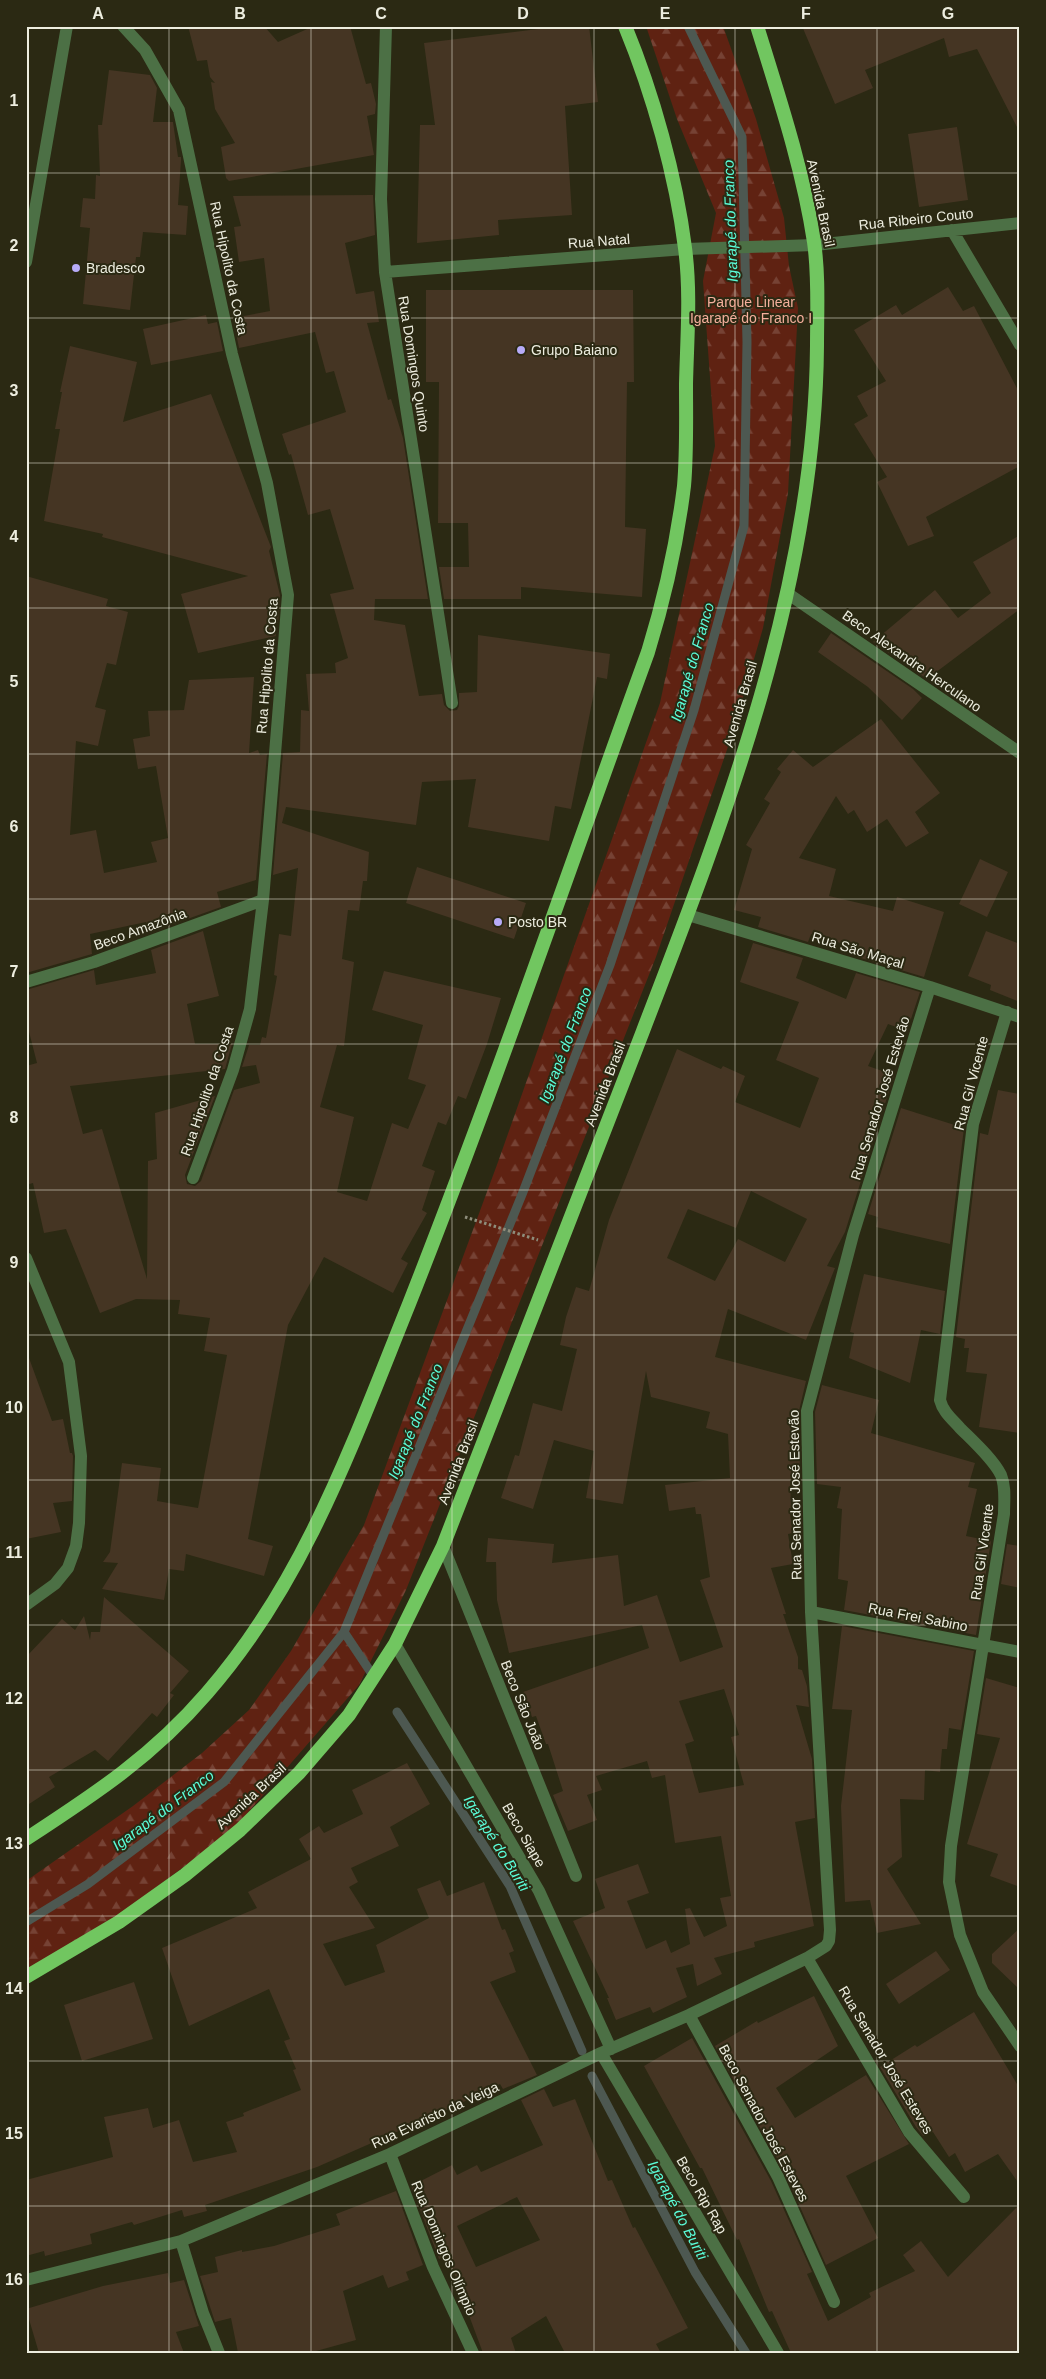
<svg xmlns="http://www.w3.org/2000/svg" width="1046" height="2379" viewBox="0 0 1046 2379" font-family="Helvetica,sans-serif">
<style>
.forest{fill:url(#forest-firs)}
.lines{fill:none;stroke-linecap:round;stroke-linejoin:round}
.stream{stroke:#4d5851;stroke-width:9}
.building{fill:#453523;fill-rule:evenodd}
.path{stroke:#8e8d7b;stroke-width:3;stroke-dasharray:2.5 2.5;stroke-linecap:butt}
.minor{stroke:#4c7045;stroke-width:12}
.trunk{stroke:#71c660;stroke-width:14}
.grid{fill:none;stroke:#ededdf;stroke-width:1;stroke-opacity:0.55}
.poi-dot{fill:#b7abf8;stroke:#2b2913;stroke-width:2}
.labels{text-anchor:middle;dominant-baseline:central;stroke-width:4;stroke-linejoin:round;paint-order:stroke}
.street-label{font-size:14px;fill:#ededdf;stroke:#2b2913}
.poi-label{font-size:14px;fill:#ededdf;stroke:#2b2913;text-anchor:start}
.park-label{font-size:14px;fill:#f4af9c;stroke:#2b2913}
.water-label{font-size:15px;font-style:italic;fill:#5afcd8;stroke:#2b2913}
.neatline{fill:none;stroke:#ededdf;stroke-width:2}
.grid-label{font-size:16px;text-anchor:middle;font-weight:bold;fill:#ededdf}
</style>
<defs>
<pattern id="forest-firs" width="22" height="20" patternUnits="userSpaceOnUse" patternTransform="scale(1.25)"><rect width="22" height="20" fill="#5f2212"/><path d="M5 1l3.5 6h-7zM16 11l3.5 6h-7z" fill="#764234"/></pattern>
</defs>
<rect width="100%" height="100%" fill="#2b2913"/>
<path class="forest" d="M 646,26 L 723,26 L 756,119 L 784,218 L 789,266 L 798,308 L 788,493 L 763,628 L 732,735 L 656,957 L 406,1590 L 359,1685 L 231,1832 L 90,1936 L 26,1973 L 26,1881 L 133,1806 L 202,1753 L 249,1710 L 291,1651 L 364,1525 L 498,1162 L 660,703 L 715,446 L 703,281 L 716,213 L 677,119 Z"/>
<g class="lines">
<path class="stream" d="M 344,1632 L 372,1674
M 397,1712 L 510,1886 L 582,2051
M 26,1922 L 88,1884 L 224,1782 L 344,1632 L 523,1192 L 610,965 L 694,710 L 744,526 L 747,342 L 742,137 L 688,26
M 592,2076 L 695,2272 L 746,2353"/>
</g>
<path class="building" d="M 188,26 L 264,26 L 278,42 L 314,26 L 350,26 L 366,84 L 371,83 L 376,104 L 375,114 L 367,116 L 374,155 L 229,181 L 226,178 L 221,147 L 235,143 L 215,109 L 211,82 L 215,83 L 210,77 L 207,60 L 197,61 Z
M 562,26 L 589,26 L 598,102 L 565,106 L 572,215 L 498,220 L 499,235 L 417,243 L 420,125 L 435,125 L 424,43 Z
M 802,26 L 1020,26 L 1020,133 L 977,49 L 949,57 L 944,38 L 865,70 L 873,88 L 835,104 Z
M 109,70 L 150,75 L 157,88 L 153,122 L 173,122 L 178,157 L 181,157 L 181,160 L 178,205 L 188,206 L 186,235 L 143,232 L 140,257 L 136,257 L 130,310 L 83,304 L 90,228 L 80,227 L 83,198 L 95,199 L 96,175 L 100,176 L 98,125 L 102,125 Z
M 957,127 L 968,200 L 919,207 L 908,134 Z
M 373,195 L 375,235 L 345,243 L 356,294 L 374,291 L 379,322 L 367,323 L 388,400 L 391,399 L 403,438 L 428,599 L 375,599 L 374,620 L 405,625 L 419,696 L 442,694 L 444,705 L 450,711 L 457,710 L 459,706 L 459,693 L 477,692 L 478,635 L 610,654 L 607,679 L 597,677 L 571,809 L 555,806 L 549,841 L 468,827 L 476,779 L 422,782 L 416,825 L 286,807 L 282,823 L 369,852 L 367,881 L 363,881 L 359,911 L 348,910 L 342,959 L 354,962 L 344,1046 L 337,1045 L 320,1107 L 354,1117 L 337,1192 L 367,1201 L 392,1123 L 408,1129 L 426,1085 L 408,1079 L 423,1025 L 372,1010 L 384,971 L 501,998 L 487,1044 L 466,1099 L 458,1096 L 446,1125 L 438,1122 L 422,1166 L 435,1171 L 422,1210 L 427,1213 L 401,1259 L 408,1263 L 393,1293 L 324,1257 L 288,1325 L 248,1539 L 273,1546 L 264,1576 L 186,1554 L 184,1571 L 169,1569 L 164,1600 L 102,1589 L 118,1563 L 103,1562 L 110,1552 L 122,1463 L 161,1468 L 157,1501 L 198,1508 L 227,1355 L 204,1351 L 210,1318 L 178,1314 L 180,1300 L 136,1299 L 100,1313 L 66,1229 L 44,1233 L 33,1183 L 26,1185 L 26,1066 L 37,1063 L 26,1020 L 26,990 L 94,970 L 96,985 L 156,973 L 151,950 L 203,931 L 219,996 L 187,1004 L 195,1044 L 232,1044 L 225,1069 L 70,1086 L 83,1134 L 102,1129 L 147,1279 L 148,1161 L 157,1159 L 155,1113 L 215,1096 L 185,1175 L 187,1184 L 195,1186 L 201,1181 L 234,1090 L 260,1083 L 256,1065 L 242,1067 L 249,1045 L 260,1045 L 262,1037 L 266,1038 L 277,976 L 274,975 L 279,934 L 291,936 L 298,868 L 273,875 L 283,753 L 300,752 L 301,710 L 309,711 L 306,674 L 336,673 L 335,663 L 348,658 L 330,594 L 354,589 L 330,509 L 308,515 L 291,454 L 289,455 L 282,434 L 346,412 L 334,371 L 326,373 L 315,332 L 239,348 L 233,318 L 270,311 L 264,258 L 239,262 L 234,227 L 241,226 L 233,196 Z
M 948,287 L 963,311 L 974,306 L 1020,394 L 1020,466 L 926,517 L 934,536 L 908,546 L 877,482 L 887,477 L 854,424 L 868,416 L 857,396 L 886,381 L 854,330 L 896,305 L 902,315 Z
M 426,290 L 633,290 L 634,382 L 627,382 L 625,527 L 646,529 L 642,597 L 521,587 L 521,599 L 444,599 L 439,567 L 469,567 L 468,523 L 438,523 L 439,382 L 426,382 Z
M 206,315 L 208,324 L 217,322 L 223,351 L 151,365 L 143,329 Z
M 70,346 L 137,362 L 123,422 L 211,394 L 271,547 L 269,551 L 280,595 L 278,623 L 275,623 L 276,636 L 198,653 L 181,594 L 248,576 L 102,537 L 103,534 L 44,521 L 60,429 L 55,429 L 62,392 L 60,392 Z
M 1020,535 L 1020,609 L 927,679 L 873,642 L 935,590 L 958,618 L 991,593 L 973,562 Z
M 26,576 L 108,599 L 106,606 L 128,612 L 116,665 L 107,663 L 95,707 L 106,710 L 98,746 L 76,741 L 70,835 L 96,830 L 104,873 L 157,862 L 151,842 L 168,838 L 156,766 L 138,769 L 133,739 L 150,736 L 148,711 L 184,710 L 189,680 L 254,677 L 249,753 L 258,750 L 260,755 L 267,754 L 256,880 L 217,892 L 221,907 L 148,933 L 146,922 L 90,934 L 92,954 L 26,973 Z
M 831,633 L 913,689 L 922,698 L 902,720 L 868,687 L 818,652 Z
M 881,719 L 940,793 L 915,812 L 929,833 L 906,847 L 887,819 L 867,832 L 854,810 L 848,814 L 836,796 L 799,858 L 836,869 L 829,896 L 893,911 L 897,897 L 944,912 L 924,977 L 861,958 L 864,953 L 856,951 L 857,948 L 811,934 L 808,942 L 758,927 L 761,917 L 734,910 L 752,849 L 746,845 L 770,803 L 764,799 L 781,772 L 777,769 L 793,750 L 813,767 Z
M 980,859 L 1008,872 L 987,917 L 959,904 Z
M 417,867 L 526,903 L 514,939 L 406,903 Z
M 986,931 L 1020,944 L 1020,1002 L 990,990 L 991,985 L 968,976 Z
M 753,943 L 803,958 L 796,978 L 846,999 L 856,973 L 920,992 L 907,1031 L 888,1024 L 868,1066 L 894,1075 L 845,1232 L 827,1266 L 835,1268 L 806,1340 L 728,1309 L 715,1357 L 806,1381 L 799,1411 L 800,1481 L 790,1479 L 791,1508 L 789,1508 L 793,1533 L 788,1534 L 793,1564 L 771,1568 L 786,1614 L 783,1614 L 798,1657 L 798,1669 L 802,1670 L 807,1686 L 809,1707 L 796,1705 L 812,1759 L 815,1818 L 795,1822 L 814,1926 L 754,1942 L 755,1947 L 714,1958 L 722,1974 L 697,1986 L 693,1964 L 676,1968 L 687,1997 L 653,2013 L 650,2007 L 616,2020 L 607,1998 L 609,1998 L 573,1921 L 605,1908 L 595,1879 L 638,1864 L 649,1893 L 627,1901 L 646,1949 L 666,1940 L 671,1953 L 690,1944 L 685,1909 L 690,1908 L 704,1937 L 727,1926 L 720,1898 L 731,1896 L 721,1836 L 675,1843 L 665,1775 L 652,1778 L 647,1761 L 596,1776 L 602,1790 L 587,1795 L 597,1820 L 568,1831 L 553,1795 L 563,1791 L 548,1744 L 546,1744 L 536,1716 L 532,1717 L 523,1692 L 649,1648 L 642,1625 L 509,1653 L 497,1600 L 496,1562 L 486,1562 L 488,1538 L 554,1544 L 552,1563 L 618,1555 L 624,1606 L 657,1595 L 680,1662 L 723,1647 L 700,1580 L 710,1577 L 701,1514 L 696,1514 L 695,1507 L 669,1511 L 665,1485 L 730,1478 L 728,1434 L 706,1428 L 710,1412 L 651,1397 L 646,1371 L 623,1504 L 586,1498 L 594,1451 L 554,1440 L 533,1509 L 501,1498 L 515,1455 L 519,1456 L 533,1403 L 562,1411 L 577,1349 L 560,1345 L 566,1317 L 576,1287 L 589,1291 L 609,1220 L 677,1049 L 721,1069 L 723,1066 L 745,1076 L 735,1102 L 800,1128 L 819,1078 L 776,1060 L 799,1002 L 740,982 ZM 751,1191 L 807,1219 L 785,1262 L 738,1239 L 715,1281 L 667,1258 L 688,1209 L 736,1228 ZM 724,1689 L 739,1735 L 731,1737 L 744,1785 L 699,1793 L 685,1744 L 694,1741 L 679,1701 Z
M 998,1090 L 1020,1094 L 1020,1433 L 979,1427 L 987,1374 L 966,1372 L 969,1348 L 964,1348 L 965,1339 L 956,1337 L 980,1133 L 988,1135 Z
M 901,1108 L 964,1128 L 950,1244 L 876,1227 L 878,1217 L 868,1214 Z
M 864,1274 L 945,1291 L 940,1334 L 921,1330 L 910,1383 L 849,1358 L 854,1333 L 850,1332 Z
M 26,1358 L 29,1358 L 52,1421 L 63,1419 L 70,1453 L 72,1453 L 73,1456 L 72,1501 L 53,1503 L 61,1532 L 26,1539 Z
M 822,1385 L 879,1400 L 871,1433 L 975,1463 L 968,1487 L 977,1489 L 966,1536 L 991,1541 L 976,1635 L 844,1610 L 848,1581 L 838,1579 L 842,1509 L 837,1508 L 841,1487 L 817,1484 L 815,1412 Z
M 1007,1544 L 1020,1546 L 1020,1588 L 1001,1584 Z
M 104,1597 L 189,1671 L 170,1693 L 174,1695 L 157,1717 L 152,1713 L 108,1761 L 95,1750 L 49,1777 L 55,1787 L 26,1806 L 26,1657 L 62,1619 L 75,1630 L 84,1616 L 90,1640 L 91,1632 L 100,1632 Z
M 842,1626 L 974,1651 L 961,1730 L 949,1728 L 947,1749 L 942,1749 L 940,1772 L 925,1770 L 924,1800 L 900,1799 L 902,1857 L 887,1869 L 921,1924 L 877,1933 L 870,1900 L 845,1902 L 841,1806 L 852,1710 L 832,1709 Z
M 986,1678 L 1020,1688 L 1020,1887 L 990,1876 L 998,1854 L 967,1844 L 1000,1738 L 977,1734 Z
M 407,1763 L 430,1804 L 390,1827 L 399,1846 L 351,1868 L 358,1882 L 349,1887 L 375,1928 L 323,1944 L 345,1986 L 385,1972 L 376,1945 L 429,1918 L 417,1889 L 440,1880 L 447,1896 L 484,1882 L 502,1930 L 505,1929 L 514,1951 L 509,1953 L 516,1972 L 490,1982 L 537,2075 L 503,2089 L 500,2084 L 449,2109 L 317,2167 L 205,2205 L 207,2211 L 184,2217 L 182,2210 L 134,2225 L 132,2222 L 90,2234 L 92,2244 L 45,2256 L 44,2251 L 26,2256 L 26,2180 L 113,2157 L 104,2117 L 148,2108 L 153,2128 L 179,2120 L 193,2162 L 237,2152 L 226,2122 L 244,2116 L 243,2113 L 301,2090 L 293,2070 L 296,2069 L 284,2041 L 290,2039 L 269,1989 L 189,2026 L 162,1948 L 257,1908 L 248,1892 L 311,1859 L 299,1839 L 319,1826 L 324,1833 L 363,1814 L 352,1790 Z
M 1020,1928 L 1020,1990 L 992,1963 L 992,1954 Z
M 936,1951 L 950,1970 L 899,2004 L 886,1984 Z
M 134,1982 L 153,2039 L 82,2061 L 64,2005 Z
M 814,1996 L 838,2046 L 776,2088 L 795,2118 L 866,2075 L 909,2144 L 846,2176 L 878,2238 L 826,2265 L 785,2173 L 715,2046 L 757,2021 L 758,2023 Z
M 974,2012 L 1020,2089 L 1020,2185 L 998,2154 L 965,2172 L 955,2153 L 949,2157 L 933,2132 L 923,2136 L 916,2127 L 880,2067 L 915,2045 L 917,2047 Z
M 692,2038 L 771,2181 L 812,2272 L 807,2274 L 828,2321 L 871,2297 L 869,2293 L 915,2271 L 903,2255 L 921,2241 L 948,2277 L 1020,2204 L 1020,2353 L 791,2353 L 772,2311 L 769,2312 L 739,2239 L 737,2240 L 702,2168 L 700,2168 L 644,2066 Z
M 544,2089 L 553,2107 L 575,2099 L 608,2181 L 612,2180 L 633,2228 L 635,2227 L 688,2328 L 656,2344 L 661,2353 L 565,2353 L 546,2316 L 511,2338 L 516,2353 L 483,2353 L 464,2302 L 467,2301 L 446,2256 L 439,2259 L 411,2186 L 452,2165 L 457,2175 L 477,2165 L 481,2172 L 543,2145 L 521,2100 ZM 517,2197 L 540,2240 L 476,2267 L 457,2226 Z
M 396,2191 L 423,2265 L 406,2272 L 409,2280 L 388,2288 L 383,2275 L 343,2291 L 356,2340 L 309,2353 L 238,2353 L 231,2318 L 215,2322 L 200,2276 L 218,2272 L 215,2257 L 242,2250 L 242,2252 L 274,2246 L 340,2225 L 336,2214 Z
M 168,2273 L 170,2283 L 184,2280 L 199,2326 L 176,2332 L 184,2353 L 39,2353 L 26,2309 L 103,2286 Z"/>
<g class="lines">
<path class="path" d="M 465,1217 L 538,1240"/>
<path class="minor" d="M 123,26 L 145,50 L 179,110 L 232,354 L 267,483 L 288,595 L 263,900 L 250,1009 L 233,1070 L 193,1178
M 386,26 L 381,199 L 385,272 L 452,703
M 952,230 L 1020,345
M 26,262 L 67,26
M 385,272 L 685,249 L 815,245 L 1020,223
M 787,593 L 1020,753
M 688,915 L 930,987 L 1020,1017
M 26,982 L 94,962 L 263,900
M 1007,1012 L 973,1124 L 940,1400 C 943,1412 952,1419 960,1428 C 973,1441 993,1459 1001,1475 C 1006,1487 1004,1501 1004,1514 L 951,1846 L 949,1882 L 960,1935 L 983,1992 L 1020,2046
M 26,1258 L 69,1362 L 81,1456 L 79,1523 L 76,1546 L 68,1568 L 55,1584 L 26,1605
M 443,1546 L 576,1876
M 811,1612 L 1020,1652
M 395,1644 L 539,1891 L 611,2049
M 807,1958 L 909,2132 L 964,2197
M 689,2015 L 778,2177 L 834,2302
M 601,2053 L 778,2353
M 390,2154 L 433,2267 L 473,2353
M 181,2241 L 203,2313 L 219,2353
M 26,2280 L 181,2241 L 390,2154 L 601,2053 L 689,2015 L 807,1958 L 826,1946 L 829,1941 L 830,1930 L 811,1612 L 807,1411 L 853,1235 L 930,987"/>
<path class="trunk" d="M 26,1839 C 95,1794 153,1756 207,1693 C 305,1581 354,1440 409,1304 C 494,1089 569,869 648,652 C 665,597 677,543 684,486 C 687,452 686,418 686,384 C 687,339 691,293 685,248 C 676,176 653,94 625,26
M 26,1977 L 119,1922 L 185,1875 L 240,1830 L 299,1773 L 349,1715 L 395,1644 L 443,1546 C 506,1384 569,1223 631,1062 C 719,833 815,595 817,346 C 817,312 819,276 814,242 C 803,169 779,97 757,26"/>
</g>
<path class="grid" d="M 169,26 L 169,2353M 311,26 L 311,2353M 452,26 L 452,2353M 594,26 L 594,2353M 735,26 L 735,2353M 877,26 L 877,2353M 26,173 L 1020,173M 26,318 L 1020,318M 26,463 L 1020,463M 26,608 L 1020,608M 26,754 L 1020,754M 26,899 L 1020,899M 26,1044 L 1020,1044M 26,1190 L 1020,1190M 26,1335 L 1020,1335M 26,1480 L 1020,1480M 26,1625 L 1020,1625M 26,1770 L 1020,1770M 26,1916 L 1020,1916M 26,2061 L 1020,2061M 26,2206 L 1020,2206"/>
<g class="poi-dot">
<circle cx="76" cy="268" r="5"/>
<circle cx="521" cy="350" r="5"/>
<circle cx="498" cy="922" r="5"/>
</g>
<g class="labels">
<g class="street-label">
<text transform="translate(821 203) rotate(78)">Avenida Brasil</text>
<text transform="translate(916 219) rotate(-6)">Rua Ribeiro Couto</text>
<text transform="translate(599 241) rotate(-4)">Rua Natal</text>
<text transform="translate(229 268) rotate(78)">Rua Hipolito da Costa</text>
<text transform="translate(414 364) rotate(81)">Rua Domingos Quinto</text>
<text transform="translate(912 661) rotate(35)">Beco Alexandre Herculano</text>
<text transform="translate(267 666) rotate(-85)">Rua Hipolito da Costa</text>
<text transform="translate(740 704) rotate(-74)">Avenida Brasil</text>
<text transform="translate(140 929) rotate(-20)">Beco Amazônia</text>
<text transform="translate(858 950) rotate(17)">Rua São Maçal</text>
<text transform="translate(971 1083) rotate(-75)">Rua Gil Vicente</text>
<text transform="translate(605 1084) rotate(-69)">Avenida Brasil</text>
<text transform="translate(207 1091) rotate(-71)">Rua Hipolito da Costa</text>
<text transform="translate(880 1098) rotate(-73)">Rua Senador José Estevão</text>
<text transform="translate(458 1462) rotate(-69)">Avenida Brasil</text>
<text transform="translate(795 1495) rotate(-91)">Rua Senador José Estevão</text>
<text transform="translate(982 1552) rotate(-82)">Rua Gil Vicente</text>
<text transform="translate(918 1617) rotate(11)">Rua Frei Sabino</text>
<text transform="translate(523 1705) rotate(68)">Beco São João</text>
<text transform="translate(251 1796) rotate(-43)">Avenida Brasil</text>
<text transform="translate(524 1835) rotate(60)">Beco Siape</text>
<text transform="translate(886 2060) rotate(59)">Rua Senador José Esteves</text>
<text transform="translate(435 2115) rotate(-25)">Rua Evaristo da Veiga</text>
<text transform="translate(764 2123) rotate(62)">Beco Senador José Esteves</text>
<text transform="translate(702 2195) rotate(60)">Beco Rip Rap</text>
<text transform="translate(444 2248) rotate(67)">Rua Domingos Olímpio</text>
</g>
<g class="poi-label">
<text x="86" y="268">Bradesco</text>
<text x="531" y="350">Grupo Baiano</text>
<text x="508" y="922">Posto BR</text>
</g>
<g class="park-label">
<text x="751" y="302">Parque Linear<tspan x="751" dy="16">Igarapé do Franco I</tspan></text>
</g>
<g class="water-label">
<text transform="translate(730 221) rotate(-92)">Igarapé do Franco</text>
<text transform="translate(692 662) rotate(-74)">Igarapé do Franco</text>
<text transform="translate(565 1045) rotate(-69)">Igarapé do Franco</text>
<text transform="translate(415 1421) rotate(-68)">Igarapé do Franco</text>
<text transform="translate(163 1810) rotate(-37)">Igarapé do Franco</text>
<text transform="translate(497 1843) rotate(58)">Igarapé do Buriti</text>
<text transform="translate(678 2210) rotate(62)">Igarapé do Buriti</text>
</g>
</g>
<rect width="1046" height="2379" fill="none" stroke="#2b2913" stroke-width="55"/>
<rect x="28" y="28" width="990" height="2324" class="neatline"/>
<g class="grid-label">
<text x="98" y="19">A</text>
<text x="240" y="19">B</text>
<text x="381" y="19">C</text>
<text x="523" y="19">D</text>
<text x="665" y="19">E</text>
<text x="806" y="19">F</text>
<text x="948" y="19">G</text>
<text x="14" y="106">1</text>
<text x="14" y="251">2</text>
<text x="14" y="396">3</text>
<text x="14" y="542">4</text>
<text x="14" y="687">5</text>
<text x="14" y="832">6</text>
<text x="14" y="977">7</text>
<text x="14" y="1123">8</text>
<text x="14" y="1268">9</text>
<text x="14" y="1413">10</text>
<text x="14" y="1558">11</text>
<text x="14" y="1704">12</text>
<text x="14" y="1849">13</text>
<text x="14" y="1994">14</text>
<text x="14" y="2139">15</text>
<text x="14" y="2285">16</text>
</g>
</svg>
